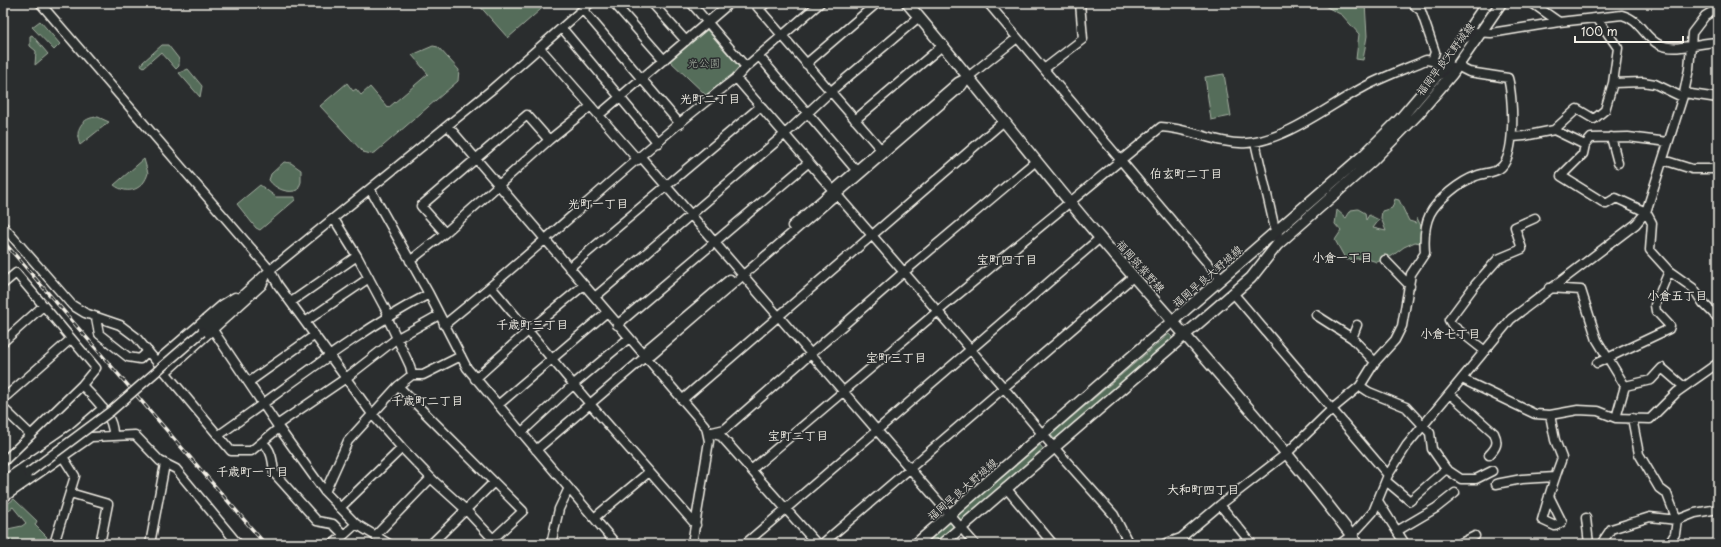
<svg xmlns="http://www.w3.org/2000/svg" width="1721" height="547" viewBox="0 0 1721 547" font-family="'Playpen Sans','Klee One',sans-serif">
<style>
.green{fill:#556d5a;stroke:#a4afa1}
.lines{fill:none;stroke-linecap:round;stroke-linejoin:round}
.minor-casing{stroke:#f4f1e8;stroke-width:11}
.major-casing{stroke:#f4f1e8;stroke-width:13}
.minor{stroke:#2a2d2e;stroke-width:8}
.major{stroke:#2a2d2e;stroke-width:10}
.rail-casing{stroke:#f4f1e8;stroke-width:3.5}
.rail{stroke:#2a2d2e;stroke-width:2;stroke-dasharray:6;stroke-linecap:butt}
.minor-bridge-casing{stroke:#f4f1e8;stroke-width:11;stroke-linecap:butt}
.minor-bridge{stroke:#2a2d2e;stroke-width:8}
.labels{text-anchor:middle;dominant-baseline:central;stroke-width:3;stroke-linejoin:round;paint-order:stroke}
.street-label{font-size:11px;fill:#f4f1e8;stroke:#2a2d2e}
.park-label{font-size:11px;fill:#acb6a8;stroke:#2a2d2e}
.neighbourhood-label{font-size:12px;font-weight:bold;fill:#f4f1e8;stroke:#2a2d2e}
</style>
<rect width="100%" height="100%" fill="#2a2d2e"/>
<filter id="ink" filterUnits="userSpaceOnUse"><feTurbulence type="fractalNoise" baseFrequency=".025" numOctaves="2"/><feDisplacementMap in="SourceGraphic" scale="8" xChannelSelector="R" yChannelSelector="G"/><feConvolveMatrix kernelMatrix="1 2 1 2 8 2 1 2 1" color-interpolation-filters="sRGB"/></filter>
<g filter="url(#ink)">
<path class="green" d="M 477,3 L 548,3 L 508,38 Z
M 1319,3 L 1365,3 L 1367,36 L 1363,60 L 1356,59 L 1359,34 L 1342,15 Z
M 40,21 L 60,44 L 54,50 L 32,27 Z
M 707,30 L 739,67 L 734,74 L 706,95 L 670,61 Z
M 32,35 L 48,54 L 35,65 L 36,51 L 30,46 L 30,36 Z
M 162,45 L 168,45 L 179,59 L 179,66 L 176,69 L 161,52 L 144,67 L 141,65 L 143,62 Z
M 433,46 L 438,47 L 459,70 L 458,81 L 376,152 L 371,154 L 363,152 L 320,106 L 347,83 L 353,91 L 356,89 L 361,95 L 370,87 L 388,108 L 428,74 L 412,55 Z
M 188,69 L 202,86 L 200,97 L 179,73 Z
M 1224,74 L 1231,116 L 1211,120 L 1205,77 Z
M 98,117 L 109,122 L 80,145 C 74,130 82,117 98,117 Z
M 144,159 L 148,173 C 144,189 128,196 114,185 Z
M 284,162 L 291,163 L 301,170 L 301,182 L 298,190 C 288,194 275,189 269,180 L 271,174 Z
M 260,185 L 276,197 L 295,197 L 295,200 L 260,230 L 256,228 L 237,204 Z
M 1395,199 L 1399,200 L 1409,221 L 1416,223 L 1417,218 L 1421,226 L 1420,243 L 1415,242 L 1404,247 L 1392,256 L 1377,262 L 1364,258 L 1346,260 L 1335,240 L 1341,231 L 1335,224 L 1337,210 L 1346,218 L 1351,210 L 1358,209 L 1365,213 L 1366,220 L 1369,215 L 1379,220 L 1373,228 L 1386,231 L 1381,218 L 1382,211 L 1392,208 Z
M 1169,334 L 1174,339 L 1055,440 L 1051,435 Z
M 1040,445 L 1044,450 L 961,521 L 957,516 Z
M 14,499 L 37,521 L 35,525 L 47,537 L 43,542 L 45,544 L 10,544 L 11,541 L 3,534 L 3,530 L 22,526 L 26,523 L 13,507 L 3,514 L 3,507 Z
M 951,521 L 955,526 L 935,544 L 925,544 Z"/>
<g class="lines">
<defs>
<path id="minor" d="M 40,3 L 270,270 L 278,285 L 372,414 L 402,448 L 434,481 L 466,510 L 493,539 L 523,511 L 398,386
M 614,3 L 664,60
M 652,3 L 686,41
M 691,3 L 746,67
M 754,3 L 884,153
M 988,3 L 1221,279
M 1412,3 L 1421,11 L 1435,52 L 1432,61
M 1532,3 L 1559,22
M 1718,8 L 1705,16 L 1692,33 L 1689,69 L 1684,93 L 1646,212 L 1652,223 L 1650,250 L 1669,271 L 1693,288 L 1703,303 L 1718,318
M 759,9 L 766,3
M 583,10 L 680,124
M 562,28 L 658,143
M 1463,40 L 1474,32 L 1491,33 L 1559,22 L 1622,15 C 1641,20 1644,38 1660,45 C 1677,52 1700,42 1718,42
M 540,48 L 638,160
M 759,56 L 856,170
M 806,64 L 877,3
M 1044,69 L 1083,39 L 1080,3
M 736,78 L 1004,388 L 1043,435 L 1114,515 L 1129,544
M 1613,83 L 1643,82 L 1655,84 L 1682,97
M 1684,93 L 1718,98
M 599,115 L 730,3
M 855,120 L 942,46
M 448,126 L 706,427 L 709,441 L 692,544
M 1554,130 L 1577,109 L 1594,119 L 1605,110 L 1613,83 L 1618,48 L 1597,18
M 1611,137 L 1618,163
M 549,140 L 591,106
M 1255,142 L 1274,225 L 1278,231 L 1277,245
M 1585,145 L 1591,138 L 1628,137 L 1668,142
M 641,157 L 975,544
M 1663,160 L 1692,169 L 1718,169
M 370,189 L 429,294 L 467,368 L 616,544
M 334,219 L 357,256 L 387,312 L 387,317 L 410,366 L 412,375
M 3,226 L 72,305 L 85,313 L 120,325 L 136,337 L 231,451 L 251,451 L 279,428
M 792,226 L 958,82 L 968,77 L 1017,38
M 1385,260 L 1410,286
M 410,261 L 445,233 L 549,140 L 527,115 L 421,206 L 445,233
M 569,268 L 761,106
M 3,284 L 16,273 L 96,368 L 82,385 L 3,462
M 491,287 L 590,404 L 696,525
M 1549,288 L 1581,290 L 1597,340 L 1625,386 L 1616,418
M 1233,293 L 1388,475
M 595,297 L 785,134 L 830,92 L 919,17
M 291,302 L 357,256
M 1316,315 L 1352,338 L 1375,362
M 96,318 L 99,334 L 128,357 L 140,359 L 148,351
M 305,322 L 369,278
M 444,325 C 544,245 635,155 736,78 L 746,67 L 820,3
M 617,325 L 809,162
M 213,330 L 279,428 L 325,492 L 356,524 L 389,544
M 202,332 L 270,270 L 490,91 L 590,3
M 1352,338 L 1357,325
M 3,342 L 43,306
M 1485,351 L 1452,325 L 1449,320 L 1475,285 L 1498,259 L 1522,249 L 1515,227 L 1535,218
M 645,357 L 647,349 L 730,279
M 157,361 L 222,305 L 235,297
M 1597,363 L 1669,329 L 1670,326 L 1656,311 L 1655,305 L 1669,271
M 166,372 L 262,285 L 266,276
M 475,379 L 528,331 L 584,285
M 1462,379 L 1535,414 L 1550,415 L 1578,410 L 1598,411 L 1616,418 L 1650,419 L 1677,392 L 1718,363
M 249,382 L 315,335
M 82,385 C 95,400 114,415 113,436
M 1360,386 L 1369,392 L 1406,407 L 1430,433 L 1432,449 L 1446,469 L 1461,479 L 1476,479 L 1492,471
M 1625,386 L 1651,380 L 1662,368 L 1684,387
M 1450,394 L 1494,433 C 1499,443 1496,448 1489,455
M 3,399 L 71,339
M 682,400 L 1004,121
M 498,405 L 607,312
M 3,408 L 31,435
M 277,425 L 346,378 L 396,339 L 439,315
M 521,433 L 574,384 L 629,338
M 708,433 L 725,429 L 904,272 L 1036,161
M 709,433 L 721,436 L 817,544
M 219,435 C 288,387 354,333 429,294
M 262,443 C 272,448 273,463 274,473 L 317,521 L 333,524 L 344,535 L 356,524
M 536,450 L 645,357 L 652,354 L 962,86 L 968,77
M 751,470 L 938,311 L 1161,127 C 1191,128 1217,145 1247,143 C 1288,140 1333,102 1370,84 C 1388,75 1407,68 1426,60 L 1432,61 L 1443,67
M 3,481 L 75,432 L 103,408
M 1386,481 L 1410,501 L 1446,469
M 1496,484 L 1522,479 L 1555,477
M 1006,488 L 1053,544
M 3,489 L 28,473
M 325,492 L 348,441 L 398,386 L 412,375 L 423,375 L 461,356
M 70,493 L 108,504 L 100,544
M 1549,496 L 1562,522 L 1555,526 L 1542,520 C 1548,499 1554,479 1562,458 L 1555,440 L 1550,415
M 3,498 L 91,437 L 135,435 L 160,461 L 176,469 L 238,544
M 1378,501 L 1405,544
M 1220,505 L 1252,544
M 340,508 L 402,448
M 594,518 L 649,472
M 1586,518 L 1589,544
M 1397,531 L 1436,508 L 1455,493
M 375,536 L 431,478
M 1181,538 L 1186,544
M 54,544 L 75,476 L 63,457
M 150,544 L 165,464
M 333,544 L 344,535
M 431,544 L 494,482
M 551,544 L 559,509 L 568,490
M 745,544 L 1100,238
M 822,544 L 1134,276
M 1164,544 L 1181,538 L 1220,505 L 1286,454 L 1332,409 L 1360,386 L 1375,362 L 1395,340 L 1402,326 L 1411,274 L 1425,253 C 1424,240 1424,226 1430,214 C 1437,200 1461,181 1476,176 C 1483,173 1493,173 1499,169 C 1517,158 1513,96 1508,78 L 1469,72 L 1457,66 L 1452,67 L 1440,75
M 1340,544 L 1352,535 L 1373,512 L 1388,475 L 1407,445 L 1511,319 L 1636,224 L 1646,212 L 1616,198 L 1606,204 L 1561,176 L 1583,154 L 1585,145 L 1554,130 L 1524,136 L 1512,137
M 1459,544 L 1475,536
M 1601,544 L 1611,529 L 1650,517 L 1677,520 L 1667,494 L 1659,488 L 1639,454 L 1632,418
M 1669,544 L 1675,534 L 1677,520 L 1695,513 L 1718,509"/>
<path id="major" d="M 907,3 C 973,80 1034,161 1100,238 C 1187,339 1278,437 1358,544
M 916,544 L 1365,154 L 1400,119 L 1435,78 L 1487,3
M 942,544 L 1251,278 L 1277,245 L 1372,161 L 1418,114 L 1452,74 L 1501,3"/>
</defs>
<use href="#minor" class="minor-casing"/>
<use href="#major" class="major-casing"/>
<use href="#minor" class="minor"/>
<use href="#major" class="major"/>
<defs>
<path id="rail" d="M 3,241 L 265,544"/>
</defs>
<use href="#rail" class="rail-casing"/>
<use href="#rail" class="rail"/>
<defs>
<path id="minor-bridge" d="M 28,473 L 111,411 L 202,332"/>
</defs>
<use href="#minor-bridge" class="minor-bridge-casing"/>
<use href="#minor-bridge" class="minor-bridge"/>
</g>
</g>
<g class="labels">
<g class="street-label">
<text transform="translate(1445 59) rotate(-53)">福岡早良大野城線</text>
<text transform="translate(1141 266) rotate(48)">福岡筑紫野線</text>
<text transform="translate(1207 276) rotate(-41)">福岡早良大野城線</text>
<text transform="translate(962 489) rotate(-41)">福岡早良大野城線</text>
</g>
<g class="park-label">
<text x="704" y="62">光公園</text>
</g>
<g class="neighbourhood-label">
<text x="710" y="98">光町二丁目</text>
<text x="1186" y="173">伯玄町二丁目</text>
<text x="598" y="203">光町一丁目</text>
<text x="1342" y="257">小倉一丁目</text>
<text x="1007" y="259">宝町四丁目</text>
<text x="1677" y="295">小倉五丁目</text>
<text x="532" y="324">千歳町三丁目</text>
<text x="1450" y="333">小倉七丁目</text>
<text x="896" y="357">宝町三丁目</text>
<text x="427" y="400">千歳町二丁目</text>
<text x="798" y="435">宝町二丁目</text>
<text x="252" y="471">千歳町一丁目</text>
<text x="1203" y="489">大和町四丁目</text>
</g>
</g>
<rect width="1721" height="547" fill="none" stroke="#2a2d2e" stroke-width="16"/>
<rect x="8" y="8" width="1705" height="531" fill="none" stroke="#f4f1e8" stroke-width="1.5" filter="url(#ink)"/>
<path d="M1575 36v6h108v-6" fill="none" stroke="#f4f1e8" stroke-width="2"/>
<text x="1581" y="36" font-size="12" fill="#f4f1e8" stroke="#2a2d2e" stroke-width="3" paint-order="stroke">100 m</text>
</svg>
